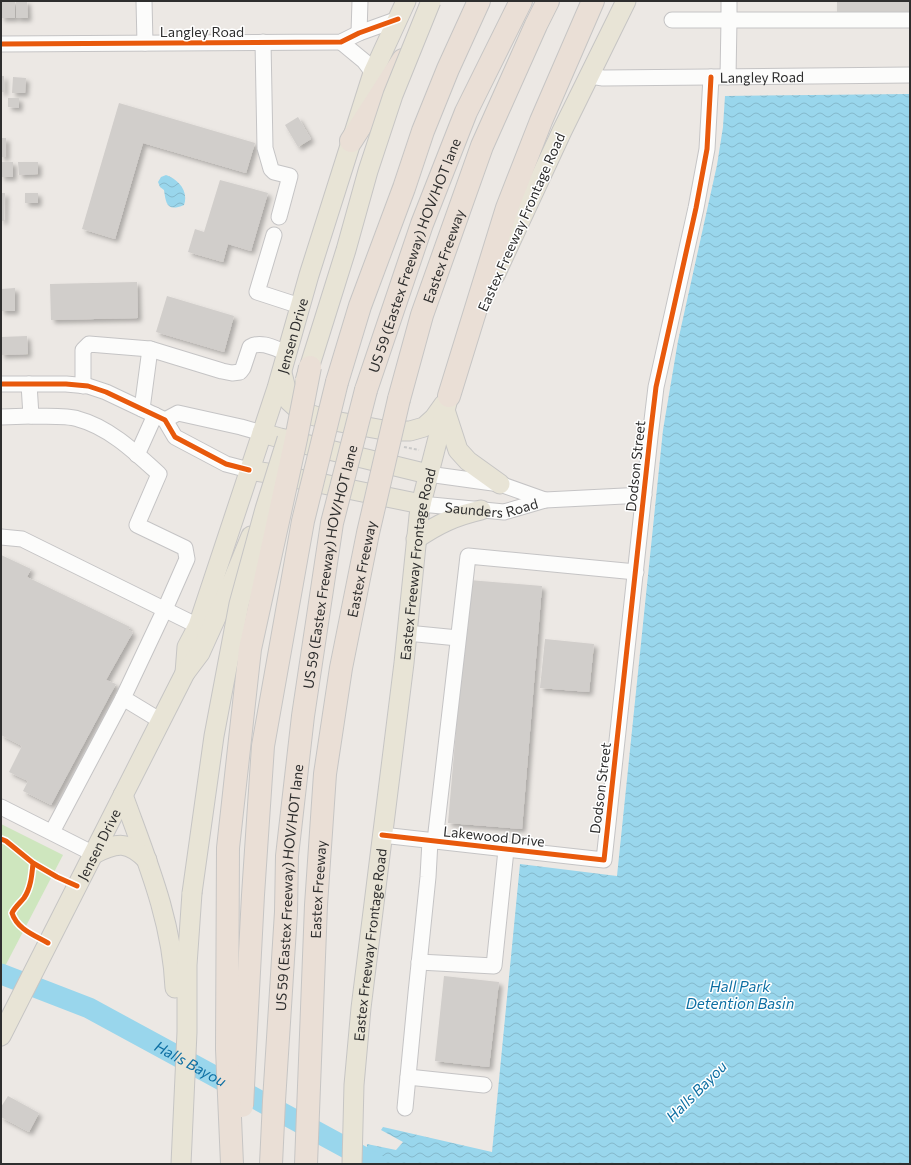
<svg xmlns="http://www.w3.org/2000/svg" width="911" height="1165" viewBox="0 0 911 1165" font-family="Commissioner,sans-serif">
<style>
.grass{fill:#cee6be}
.water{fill:url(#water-waves)}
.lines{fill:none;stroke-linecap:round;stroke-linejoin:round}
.river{stroke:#99d6ec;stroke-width:21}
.building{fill:#d1cecb;filter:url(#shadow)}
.minor-casing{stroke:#c5c4c5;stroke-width:17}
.major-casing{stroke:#c6c5c4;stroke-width:21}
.highway-casing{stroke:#c6c5c4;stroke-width:24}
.path{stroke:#c9c9c8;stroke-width:2;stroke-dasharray:3 2;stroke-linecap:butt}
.minor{stroke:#fcfcfb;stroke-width:15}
.major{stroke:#e8e4d6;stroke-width:19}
.highway{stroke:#eadfd6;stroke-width:22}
.major-bridge-casing{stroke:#c6c5c4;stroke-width:21;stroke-linecap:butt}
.highway-bridge-casing{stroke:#c6c5c4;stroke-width:24;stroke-linecap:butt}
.major-bridge{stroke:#e8e4d6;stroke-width:19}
.highway-bridge{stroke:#eadfd6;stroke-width:22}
.cycleway-casing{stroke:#fff;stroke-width:8}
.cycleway{stroke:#e8590c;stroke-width:5}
.labels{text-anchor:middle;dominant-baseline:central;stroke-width:3;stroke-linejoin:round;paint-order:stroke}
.street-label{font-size:14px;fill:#2e2e2e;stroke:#fff}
.water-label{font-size:15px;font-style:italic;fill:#0d6fa3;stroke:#fff}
</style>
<defs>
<pattern id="water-waves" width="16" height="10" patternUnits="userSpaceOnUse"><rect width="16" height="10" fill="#99d6ec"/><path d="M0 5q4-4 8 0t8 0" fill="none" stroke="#84b8cb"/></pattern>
<filter id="shadow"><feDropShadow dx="3.5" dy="3.5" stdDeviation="2" flood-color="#0004"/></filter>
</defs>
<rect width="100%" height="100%" fill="#ece8e4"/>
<path class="grass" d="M 1,824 L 63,855 L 1,974 Z"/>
<path class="water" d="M 910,94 L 910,1164 L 366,1164 L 367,1144 L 396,1150 L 403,1142 L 381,1130 L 383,1127 L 492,1152 L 520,864 L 617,876 L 663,430 L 678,341 L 717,165 L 723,127 L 725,96 Z
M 166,175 C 178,179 189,191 184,205 C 167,212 166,204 164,190 L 160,187 L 158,182 L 161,177 Z"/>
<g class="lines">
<path class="river" id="s1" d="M 1,974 L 89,1008 L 376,1164"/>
</g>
<path class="building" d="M 1,1 L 15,1 L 15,18 L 1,18 Z
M 16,1 L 27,1 L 28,18 L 16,18 Z
M 837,1 L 910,1 L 910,12 L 837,12 Z
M 1,76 L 4,76 L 4,92 L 1,92 Z
M 13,77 L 26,78 L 25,93 L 12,93 Z
M 8,98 L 19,98 L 19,108 L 8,107 Z
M 119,103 L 255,143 L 246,173 L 143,143 L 115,239 L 82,229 Z
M 298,117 L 311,139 L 298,147 L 285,125 Z
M 1,138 L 6,138 L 6,157 L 1,157 Z
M 1,162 L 13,162 L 13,177 L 1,177 Z
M 18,162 L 38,162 L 38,174 L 19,175 Z
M 220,180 L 268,193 L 251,251 L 228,244 L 223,262 L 188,252 L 195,229 L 204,232 Z
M 1,193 L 5,193 L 4,221 L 1,221 Z
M 25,193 L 38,193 L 38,203 L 25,203 Z
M 137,282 L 138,318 L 51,320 L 50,284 Z
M 15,288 L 15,311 L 1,311 L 1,289 Z
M 167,296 L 234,316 L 224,352 L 156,332 Z
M 27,336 L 28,354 L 1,355 L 1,337 Z
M 1,555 L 31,569 L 27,577 L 130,627 L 128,630 L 133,632 L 106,680 L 116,684 L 51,805 L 23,791 L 28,781 L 9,772 L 22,746 L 1,735 Z
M 469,580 L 542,586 L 522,829 L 448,823 Z
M 545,639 L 594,644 L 589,692 L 540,688 Z
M 444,976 L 499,982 L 489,1067 L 435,1061 Z
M 8,1096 L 39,1113 L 29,1132 L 1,1117 L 1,1107 Z"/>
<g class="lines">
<defs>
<g id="minor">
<path d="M 144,1 L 145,43"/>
<path d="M 672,20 L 729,20 L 729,1"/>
<path d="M 359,33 L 360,1"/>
<path d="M 263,42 L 265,148 L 271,169 L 274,172 L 290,176 L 279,217"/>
<path d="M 341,42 L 364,61 L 373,73"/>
<path d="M 1,44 L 341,42 L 359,33 L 398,19"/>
<path id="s2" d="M 590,76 L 603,78 L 910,75"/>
<path d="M 728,77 L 729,20 L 910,20"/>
<path d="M 274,235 L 257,292 L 300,306"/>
<path d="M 1,384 L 66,384 L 88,386 L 106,392 L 165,420 L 175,437 L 226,464 L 249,470"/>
<path d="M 29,384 L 31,416 C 44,417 66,415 78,419 C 109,427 136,453 159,474 L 137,525 L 185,548 L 187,559 L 165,609 L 123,698 L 161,721"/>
<path d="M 83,386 L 83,350 L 89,344 L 150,349 L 222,371 L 232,373 L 240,372 L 243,368 L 250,347 C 261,340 276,349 287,353"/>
<path d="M 142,409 L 150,349"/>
<path d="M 1,417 L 31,416"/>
<path d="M 165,420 L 178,413 L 241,427 L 262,433"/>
<path d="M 137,455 L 155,415"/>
<path d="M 428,474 L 500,484 L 545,500"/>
<path id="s3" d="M 421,504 L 504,512 L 545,500 L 644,495"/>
<path d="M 1,537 L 22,539 L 198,626"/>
<path d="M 407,633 L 458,638"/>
<path d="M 1,807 L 94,854"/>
<path d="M 52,832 L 123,698"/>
<path d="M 382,835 L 604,860 L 650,437 L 656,387 L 696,208 L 707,149 L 711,77"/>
<path d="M 435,841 L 468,556 L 636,572"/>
<path d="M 419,962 L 494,966 L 506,850"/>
<path d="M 408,1077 L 484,1085"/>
<path d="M 405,1108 L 416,993 L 428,877 L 430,841"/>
</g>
<g id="major">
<path d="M 495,275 L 562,131 L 626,1"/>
<path d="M 282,373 L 289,401 L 301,412 L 329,420 L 389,431 L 410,431 L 424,427 L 434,418 L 444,404"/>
<path d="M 445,410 L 458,450 L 468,461 L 500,484"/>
<path d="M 262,433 L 280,438 L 428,474"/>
<path d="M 249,470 L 280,475 L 421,504"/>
<path d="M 416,539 C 438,524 455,516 481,510"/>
<path id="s4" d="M 185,673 L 187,647 L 198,626 L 277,388 L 309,275 L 373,73 L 406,1"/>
<path d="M 123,795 C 146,859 172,919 175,988"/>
<path d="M 94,854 C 117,842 128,841 147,860"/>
<path id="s5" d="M 1,1036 L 185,673 L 200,653 L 233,580 L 251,536"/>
<path d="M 181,1164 L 187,1032 L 187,965 L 192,893"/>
<path id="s6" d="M 352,1164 L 354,1085 L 361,1008 L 404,663 L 419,516 L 421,504 L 448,399 L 454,382"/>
</g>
<g id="highway">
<path d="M 351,141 L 403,60"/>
<path d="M 337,382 L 360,306 L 404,188 L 423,131 L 448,69 L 479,1"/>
<path id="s7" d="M 366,390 L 422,224 L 466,112 L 521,1"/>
<path d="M 449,396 L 507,208 L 541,121 L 593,1"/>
<path id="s8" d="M 399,399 L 422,315 L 482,146 L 536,25 L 548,1"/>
</g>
</defs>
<use href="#minor" class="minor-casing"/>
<use href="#major" class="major-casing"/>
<use href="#highway" class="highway-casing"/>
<path class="path" d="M 404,447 L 419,450"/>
<use href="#minor" class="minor"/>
<use href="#major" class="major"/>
<use href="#highway" class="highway"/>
<defs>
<path id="major-bridge" d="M 305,381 L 346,250 L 368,171 L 393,95 L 431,1
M 192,893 L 214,736 L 239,604 L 265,509 L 287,439"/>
<g id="highway-bridge">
<path d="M 242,1106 L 253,895 L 263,746 L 303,521 L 337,382"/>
<path d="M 232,1164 L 227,1049 L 228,848 L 250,649 L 296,439 L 310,367"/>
<path id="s9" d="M 271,1164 L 274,1101 L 286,912 L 287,856 L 303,716 L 332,523 L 366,390"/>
<path id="s10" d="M 306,1164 L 316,905 L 325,774 L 341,668 L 368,533 L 399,399"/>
</g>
</defs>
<use href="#major-bridge" class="major-bridge-casing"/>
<use href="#highway-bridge" class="highway-bridge-casing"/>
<use href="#major-bridge" class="major-bridge"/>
<use href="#highway-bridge" class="highway-bridge"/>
<defs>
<path id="cycleway" d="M 1,44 L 341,42 L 359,33 L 398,19
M 1,384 L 66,384 L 88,386 L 106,392 L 165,420 L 175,437 L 226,464 L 249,470
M 382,835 L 604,860 L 650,437 L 656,387 L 696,208 L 707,149 L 711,77
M 1,839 L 6,841 L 33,863 L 57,877 L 77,886
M 33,863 C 32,874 31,888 24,898 C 20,903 15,907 12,913 C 17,929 34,935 48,943"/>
</defs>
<use href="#cycleway" class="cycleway-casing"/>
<use href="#cycleway" class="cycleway"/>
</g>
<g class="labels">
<g class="street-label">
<text x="202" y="31">Langley Road</text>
<text stroke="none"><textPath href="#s2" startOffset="172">Langley Road</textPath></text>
<text transform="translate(521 222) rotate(-66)">Eastex Freeway Frontage Road</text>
<text stroke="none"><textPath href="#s7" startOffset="143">US 59 (Eastex Freeway) HOV/HOT lane</textPath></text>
<text stroke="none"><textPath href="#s8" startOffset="150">Eastex Freeway</textPath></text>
<text stroke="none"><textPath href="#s4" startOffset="355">Jensen Drive</textPath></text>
<text transform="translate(635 466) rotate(-84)">Dodson Street</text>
<text stroke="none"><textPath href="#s3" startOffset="71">Saunders Road</textPath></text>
<text stroke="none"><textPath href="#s6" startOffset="604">Eastex Freeway Frontage Road</textPath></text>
<text stroke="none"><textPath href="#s9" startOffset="601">US 59 (Eastex Freeway) HOV/HOT lane</textPath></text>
<text stroke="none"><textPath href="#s10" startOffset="599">Eastex Freeway</textPath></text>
<text transform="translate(600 788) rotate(-83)">Dodson Street</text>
<text transform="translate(494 836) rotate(6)">Lakewood Drive</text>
<text stroke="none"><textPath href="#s5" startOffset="215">Jensen Drive</textPath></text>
<text stroke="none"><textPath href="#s9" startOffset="277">US 59 (Eastex Freeway) HOV/HOT lane</textPath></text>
<text stroke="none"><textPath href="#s10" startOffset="275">Eastex Freeway</textPath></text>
<text stroke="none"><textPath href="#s6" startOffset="220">Eastex Freeway Frontage Road</textPath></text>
</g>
<g class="water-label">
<text x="740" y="986">Hall Park<tspan x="740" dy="17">Detention Basin</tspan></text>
<text stroke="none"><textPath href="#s1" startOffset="210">Halls Bayou</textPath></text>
<text transform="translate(696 1091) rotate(-45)">Halls Bayou</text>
</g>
</g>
<rect width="911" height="1165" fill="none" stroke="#2e2e2e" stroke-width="4"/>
</svg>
